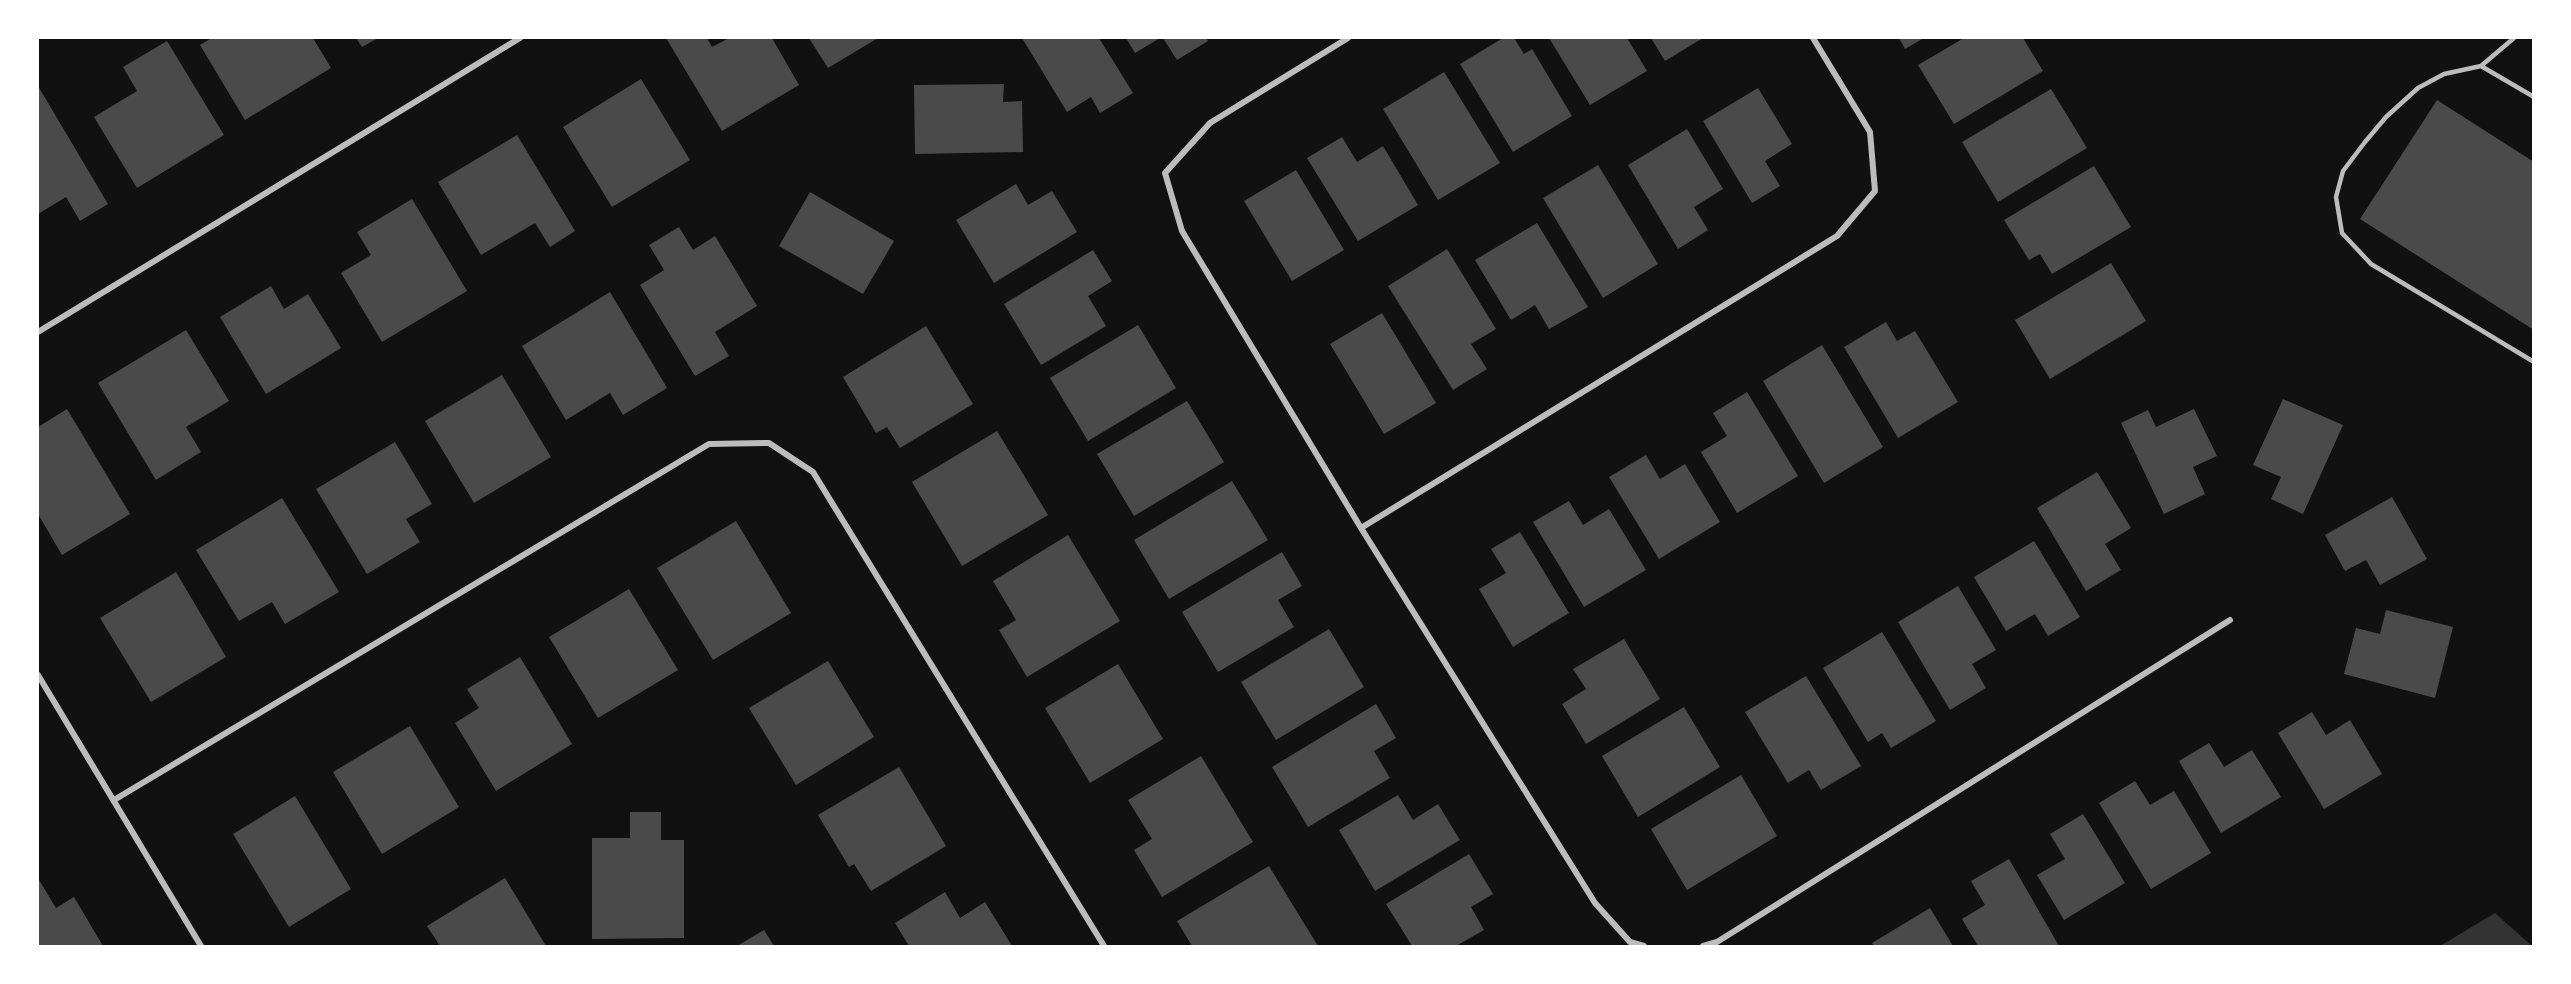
<svg xmlns="http://www.w3.org/2000/svg" width="2571" height="984" viewBox="0 0 2571 984" font-family="Poppins,sans-serif">
<style>
.water{fill:#333}
.building{fill:#4a4a4a}
.lines{fill:none;stroke-linecap:round;stroke-linejoin:round}
.service{stroke:#bcbcbc;stroke-width:4.5}
.minor{stroke:#bcbcbc;stroke-width:6}
</style>
<rect width="100%" height="100%" fill="#111"/>
<path class="water" d="M 2495,913 L 2532,946 L 2440,946 Z"/>
<path class="building" d="M 212,38 L 313,38 L 331,68 L 245,120 L 200,45 Z
M 356,38 L 378,38 L 362,47 Z
M 666,38 L 707,38 L 712,47 L 729,38 L 772,38 L 799,85 L 722,131 Z
M 809,38 L 878,38 L 828,68 Z
M 1022,38 L 1099,38 L 1133,93 L 1100,113 L 1091,97 L 1067,112 Z
M 1126,38 L 1160,38 L 1135,53 Z
M 1163,38 L 1206,38 L 1208,41 L 1177,60 Z
M 1503,38 L 1514,38 L 1524,54 L 1532,49 L 1572,116 L 1513,152 L 1460,64 Z
M 1549,38 L 1627,38 L 1647,71 L 1590,105 Z
M 1651,38 L 1703,38 L 1665,61 Z
M 1899,38 L 1924,38 L 1905,49 Z
M 1964,38 L 2023,38 L 2043,71 L 1954,124 L 1918,65 Z
M 167,41 L 224,135 L 137,188 L 94,117 L 137,91 L 123,67 Z
M 1444,72 L 1500,163 L 1438,200 L 1383,109 Z
M 641,79 L 690,160 L 612,207 L 563,127 Z
M 1004,84 L 1003,102 L 1022,101 L 1023,152 L 915,154 L 914,85 Z
M 38,86 L 108,204 L 80,221 L 66,197 L 38,214 Z
M 1758,88 L 1792,144 L 1765,161 L 1780,186 L 1752,203 L 1703,121 Z
M 2051,89 L 2087,148 L 1998,202 L 1962,142 Z
M 2437,100 L 2534,162 L 2534,330 L 2360,219 Z
M 1687,129 L 1723,189 L 1694,207 L 1708,230 L 1678,249 L 1628,165 Z
M 517,135 L 575,231 L 550,247 L 535,223 L 481,255 L 438,182 Z
M 1342,137 L 1357,162 L 1383,146 L 1418,205 L 1358,241 L 1307,158 Z
M 1598,165 L 1658,264 L 1603,298 L 1543,198 Z
M 2094,166 L 2131,227 L 2052,274 L 2040,254 L 2029,260 L 2004,220 Z
M 1296,170 L 1344,250 L 1292,281 L 1244,201 Z
M 1016,184 L 1028,205 L 1052,191 L 1077,232 L 994,283 L 956,220 Z
M 810,192 L 894,241 L 863,294 L 779,246 Z
M 412,199 L 467,291 L 382,342 L 341,273 L 371,255 L 357,232 Z
M 1537,223 L 1588,307 L 1549,329 L 1535,305 L 1511,320 L 1475,260 Z
M 679,227 L 693,250 L 715,236 L 757,306 L 715,332 L 729,356 L 695,376 L 640,285 L 664,270 L 649,245 Z
M 1447,249 L 1496,329 L 1471,344 L 1487,369 L 1453,390 L 1388,286 Z
M 1093,250 L 1112,281 L 1088,296 L 1106,326 L 1041,365 L 1004,304 Z
M 2111,263 L 2146,321 L 2050,379 L 2015,320 Z
M 271,286 L 284,309 L 308,294 L 341,348 L 266,394 L 220,317 Z
M 610,292 L 667,388 L 623,415 L 610,393 L 566,420 L 522,346 Z
M 1382,313 L 1436,403 L 1384,434 L 1330,344 Z
M 1886,322 L 1897,341 L 1915,331 L 1958,402 L 1898,438 L 1844,347 Z
M 1138,325 L 1176,388 L 1088,441 L 1050,378 Z
M 926,326 L 973,404 L 900,448 L 887,427 L 876,433 L 843,377 Z
M 186,330 L 229,401 L 186,427 L 201,452 L 156,480 L 98,383 Z
M 1822,345 L 1883,447 L 1824,483 L 1763,381 Z
M 502,375 L 551,457 L 474,503 L 425,421 Z
M 1747,392 L 1798,476 L 1737,513 L 1701,452 L 1727,436 L 1713,413 Z
M 2283,399 L 2343,425 L 2303,514 L 2271,499 L 2281,477 L 2253,465 Z
M 1187,401 L 1224,462 L 1134,516 L 1097,454 Z
M 67,409 L 130,514 L 62,555 L 38,514 L 38,427 Z
M 2194,409 L 2217,456 L 2193,467 L 2205,494 L 2164,514 L 2121,423 L 2148,410 L 2156,427 Z
M 997,431 L 1048,515 L 962,566 L 912,482 Z
M 395,442 L 432,504 L 406,519 L 420,542 L 367,574 L 316,489 Z
M 1646,455 L 1660,479 L 1685,464 L 1720,522 L 1659,559 L 1609,477 Z
M 2097,472 L 2131,528 L 2105,544 L 2121,570 L 2086,591 L 2037,508 Z
M 1232,481 L 1268,540 L 1169,599 L 1134,540 Z
M 2392,497 L 2427,559 L 2380,585 L 2366,560 L 2345,571 L 2325,535 Z
M 282,498 L 339,592 L 285,624 L 272,602 L 239,621 L 196,550 Z
M 1569,501 L 1583,525 L 1609,509 L 1646,570 L 1584,607 L 1533,522 Z
M 736,521 L 791,613 L 713,660 L 657,568 Z
M 1520,532 L 1569,613 L 1513,647 L 1479,589 L 1506,573 L 1491,549 Z
M 1068,535 L 1120,621 L 1027,677 L 999,630 L 1016,620 L 993,581 Z
M 2034,541 L 2080,617 L 2048,636 L 2035,614 L 2006,631 L 1974,577 Z
M 1282,552 L 1302,586 L 1278,600 L 1294,627 L 1218,672 L 1182,612 Z
M 176,572 L 226,657 L 151,702 L 100,618 Z
M 1958,586 L 1996,650 L 1972,664 L 1986,688 L 1950,710 L 1898,622 Z
M 629,589 L 678,670 L 598,718 L 549,637 Z
M 2386,610 L 2453,627 L 2435,698 L 2344,674 L 2356,628 L 2380,634 Z
M 1329,629 L 1364,687 L 1276,740 L 1241,682 Z
M 1882,632 L 1936,721 L 1891,748 L 1882,733 L 1868,742 L 1823,668 Z
M 1624,639 L 1660,699 L 1586,744 L 1562,704 L 1586,689 L 1573,669 Z
M 520,657 L 572,744 L 496,791 L 455,723 L 479,708 L 467,689 Z
M 828,661 L 874,737 L 796,785 L 749,708 Z
M 1118,664 L 1163,739 L 1090,783 L 1045,708 Z
M 1806,676 L 1861,766 L 1821,790 L 1809,770 L 1788,783 L 1745,712 Z
M 1376,704 L 1396,738 L 1374,751 L 1390,778 L 1308,827 L 1272,767 Z
M 1684,707 L 1720,767 L 1638,817 L 1602,756 Z
M 2312,712 L 2326,735 L 2350,720 L 2382,774 L 2324,809 L 2278,733 Z
M 410,726 L 459,807 L 382,854 L 333,772 Z
M 2209,743 L 2224,767 L 2252,750 L 2281,797 L 2221,833 L 2179,761 Z
M 1201,756 L 1253,842 L 1162,897 L 1134,850 L 1152,839 L 1128,800 Z
M 899,767 L 946,846 L 871,891 L 854,864 L 849,867 L 818,815 Z
M 1741,775 L 1777,836 L 1687,890 L 1651,829 Z
M 2135,781 L 2150,805 L 2174,791 L 2211,853 L 2151,889 L 2099,803 Z
M 1398,795 L 1413,820 L 1438,804 L 1460,840 L 1375,891 L 1339,830 Z
M 295,796 L 351,889 L 289,927 L 233,834 Z
M 630,812 L 661,812 L 661,840 L 684,840 L 684,938 L 592,939 L 592,838 L 630,838 Z
M 2083,814 L 2125,883 L 2064,920 L 2037,875 L 2065,859 L 2050,834 Z
M 1469,854 L 1493,894 L 1471,907 L 1484,930 L 1456,946 L 1412,946 L 1386,904 Z
M 2009,859 L 2059,946 L 1978,946 L 1962,919 L 1985,905 L 1971,881 Z
M 1269,866 L 1318,946 L 1192,946 L 1177,921 Z
M 505,878 L 546,946 L 440,946 L 427,926 Z
M 39,880 L 56,908 L 74,897 L 103,946 L 38,946 Z
M 945,892 L 960,918 L 985,902 L 1012,946 L 909,946 L 895,923 Z
M 1930,908 L 1953,946 L 1874,946 L 1872,943 Z
M 764,930 L 774,946 L 737,946 Z"/>
<g class="lines">
<path class="service" d="M 2481,66 L 2514,38
M 2534,97 L 2481,66 L 2444,74 L 2418,88 L 2386,117 L 2365,142 L 2343,171 L 2336,197 L 2342,233 L 2371,264 L 2534,362"/>
<path class="minor" d="M 1348,38 L 1210,123 L 1165,173 L 1182,231 L 1361,528 L 1595,903 L 1630,942 L 1644,946
M 38,332 L 520,38
M 1361,528 L 1837,236 L 1875,191 L 1870,132 L 1813,38
M 38,675 L 201,946
M 114,800 L 709,444 L 769,443 L 813,472 L 1104,946
M 1703,946 L 1717,942 L 2230,620"/>
</g>
<rect width="2571" height="984" fill="none" stroke="#ffffff" stroke-width="78"/>
</svg>
